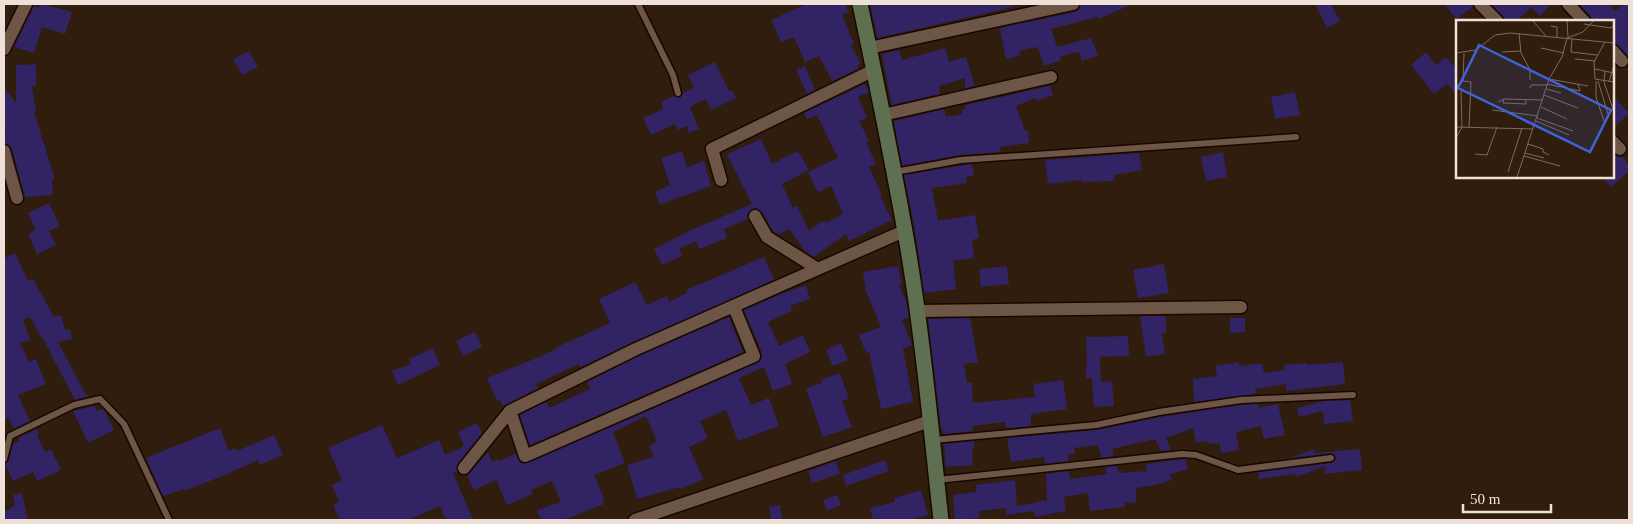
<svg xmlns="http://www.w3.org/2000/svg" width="1633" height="524" viewBox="0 0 1633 524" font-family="'Times New Roman',serif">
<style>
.building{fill:#312364}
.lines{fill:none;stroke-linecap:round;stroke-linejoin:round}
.lane-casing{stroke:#180700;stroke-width:9}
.street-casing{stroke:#180700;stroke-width:15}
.secondary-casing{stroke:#180700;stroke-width:18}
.lane{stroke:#6d5645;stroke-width:6}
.street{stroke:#6d5645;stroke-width:12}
.secondary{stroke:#5e7050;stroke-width:15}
.inset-road{fill:none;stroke:#7d6b5e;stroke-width:1}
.view{fill:#3c64d8;fill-opacity:0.15;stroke:#3c64d8;stroke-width:2.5}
.inset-edge{fill:none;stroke:#efe1d7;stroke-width:2.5}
</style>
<rect width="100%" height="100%" fill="#311d0d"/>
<path class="building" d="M 41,4 L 72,12 L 65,34 L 42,27 L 34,53 L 14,47 L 34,6 L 39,8 Z
M 807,4 L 845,4 L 849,12 L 842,15 L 854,44 L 851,45 L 861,64 L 857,66 L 858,69 L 832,81 L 819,56 L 805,62 L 794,37 L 781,42 L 771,20 Z
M 870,4 L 1012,4 L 1013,7 L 878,38 Z
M 1081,4 L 1133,4 L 1098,19 L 1097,17 L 1051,29 L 1057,47 L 1091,38 L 1098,56 L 1082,61 L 1079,52 L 1060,56 L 1061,60 L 1044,66 L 1038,47 L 1019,51 L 1020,56 L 1006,59 L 1000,28 L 1075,12 L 1079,10 Z
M 1315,4 L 1331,4 L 1340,21 L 1327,28 Z
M 1445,4 L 1472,4 L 1473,7 L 1456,19 Z
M 1491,4 L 1551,4 L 1540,16 L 1531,7 L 1517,21 L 1508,21 Z
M 1579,4 L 1609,4 L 1615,11 L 1624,4 L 1629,4 L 1629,58 L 1618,45 L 1612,42 L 1612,21 L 1592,21 L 1590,15 Z
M 945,48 L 949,62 L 966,57 L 975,86 L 965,88 L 965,78 L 939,86 L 940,94 L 892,105 L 882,54 L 899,50 L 902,60 Z
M 249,51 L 258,67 L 242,75 L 233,59 Z
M 1426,52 L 1436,65 L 1446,57 L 1457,70 L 1457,95 L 1447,84 L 1434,94 L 1411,65 Z
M 715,62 L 729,91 L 732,90 L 736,98 L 711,110 L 706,99 L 690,107 L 699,129 L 689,133 L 687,126 L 678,130 L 675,124 L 651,135 L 643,118 L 663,109 L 661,102 L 674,96 L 680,98 L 683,93 L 694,88 L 688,75 Z
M 36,64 L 36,86 L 32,86 L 36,112 L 34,112 L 55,179 L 52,179 L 53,195 L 25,197 L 12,149 L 9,145 L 4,142 L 4,134 L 6,133 L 4,125 L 4,87 L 16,103 L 16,65 Z
M 805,66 L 815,90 L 807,94 L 796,70 Z
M 865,84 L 869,92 L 858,97 L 867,118 L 859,121 L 869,141 L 866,142 L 876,164 L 869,167 L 882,195 L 880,196 L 892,220 L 849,241 L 846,234 L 814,257 L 805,251 L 789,229 L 778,234 L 773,231 L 762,212 L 755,208 L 748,212 L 748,219 L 724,229 L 727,238 L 699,249 L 696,241 L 679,249 L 682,256 L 662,265 L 654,249 L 691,230 L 752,204 L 727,154 L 761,139 L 772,164 L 798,151 L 809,170 L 782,184 L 793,208 L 797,206 L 809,231 L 824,220 L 826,223 L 843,214 L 831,186 L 818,192 L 808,172 L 838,158 L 817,115 L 807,119 L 804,113 Z
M 1050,86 L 1053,95 L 1036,101 L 1035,98 L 1016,106 L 1025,131 L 1028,131 L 1029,143 L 1000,147 L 1001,152 L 960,155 L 902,166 L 894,121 L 944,109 L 946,117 L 962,114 L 962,111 L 965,109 L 965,105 Z
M 1295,92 L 1300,115 L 1275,119 L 1271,97 Z
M 1612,95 L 1629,113 L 1612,130 Z
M 682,151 L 687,167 L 704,161 L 711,186 L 681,197 L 681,196 L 660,205 L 655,192 L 670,185 L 661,158 Z
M 1223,152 L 1227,177 L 1206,181 L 1201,157 Z
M 1612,152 L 1617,157 L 1622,157 L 1629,165 L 1629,171 L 1611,187 L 1601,176 L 1612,176 Z
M 1139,153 L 1142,170 L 1114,175 L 1114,181 L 1082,182 L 1081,180 L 1048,184 L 1045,160 Z
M 972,164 L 974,176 L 966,177 L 967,183 L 932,188 L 938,221 L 975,215 L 979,238 L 972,240 L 974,258 L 953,261 L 956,289 L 924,293 L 914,224 L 904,175 Z
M 49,203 L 60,226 L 49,231 L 56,245 L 37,254 L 28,234 L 36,230 L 28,213 Z
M 15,253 L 28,281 L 33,279 L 54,317 L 61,315 L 65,330 L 70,329 L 72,339 L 58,342 L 86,395 L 87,394 L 89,396 L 75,400 L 42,337 L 41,337 L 30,317 L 23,320 L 30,340 L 20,343 L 29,362 L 36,359 L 46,384 L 18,395 L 30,421 L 14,429 L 9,418 L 4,420 L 4,258 Z
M 764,257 L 774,280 L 633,342 L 581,367 L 579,364 L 536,384 L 538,388 L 503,406 L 500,400 L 497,401 L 487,378 L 539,357 L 558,348 L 557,347 L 610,323 L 599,299 L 635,282 L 647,305 L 667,296 L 669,302 L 687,293 L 686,290 Z
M 1164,264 L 1169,293 L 1138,298 L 1133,270 Z
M 898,266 L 902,285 L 899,285 L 906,301 L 909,317 L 902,320 L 912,345 L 903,349 L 913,402 L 881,409 L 869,352 L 866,353 L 859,335 L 881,327 L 866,291 L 863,272 Z
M 1007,266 L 1009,284 L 981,287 L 979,269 Z
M 806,285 L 810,299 L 790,306 L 792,311 L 768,322 L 779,346 L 803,335 L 810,352 L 785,364 L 792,384 L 773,391 L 764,367 L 739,378 L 751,405 L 769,398 L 779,426 L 738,441 L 726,410 L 700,421 L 708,438 L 689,447 L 703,479 L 681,489 L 680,487 L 637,499 L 627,465 L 654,457 L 649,446 L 657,442 L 646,416 L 613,432 L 625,463 L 594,475 L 604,498 L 602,499 L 604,504 L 564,520 L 541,520 L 537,510 L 561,502 L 552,481 L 531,490 L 533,494 L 507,505 L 496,480 L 474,490 L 467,476 L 488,452 L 492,462 L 498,459 L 499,461 L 516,454 L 520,463 L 528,463 L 758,363 L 761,360 L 762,353 L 744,310 L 784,293 Z
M 1140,316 L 1166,316 L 1166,333 L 1162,333 L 1165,354 L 1146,357 Z
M 729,317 L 743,352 L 530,445 L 520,415 L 546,402 L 549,408 L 590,389 L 587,382 L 639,356 Z
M 970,318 L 978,362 L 964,364 L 967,383 L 972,383 L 973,403 L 1035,397 L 1033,384 L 1063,380 L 1067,409 L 1031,414 L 1031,426 L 1006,428 L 1005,422 L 972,426 L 973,431 L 943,434 L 943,429 L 941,429 L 928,319 Z
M 1230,318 L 1245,318 L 1245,332 L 1230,333 Z
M 475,332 L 482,347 L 463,356 L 456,341 Z
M 1128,336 L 1129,356 L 1100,357 L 1101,382 L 1112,381 L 1114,406 L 1094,407 L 1092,378 L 1086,378 L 1086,367 L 1087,367 L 1086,337 Z
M 841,343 L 848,360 L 833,366 L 826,350 Z
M 433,348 L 440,365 L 398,385 L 392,371 L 411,364 L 409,359 Z
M 1239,362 L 1239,366 L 1262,363 L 1264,373 L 1285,370 L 1284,365 L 1306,363 L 1307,365 L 1343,362 L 1345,384 L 1287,391 L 1286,384 L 1255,389 L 1256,394 L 1194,402 L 1193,379 L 1217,376 L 1215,366 Z
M 840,373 L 849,399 L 842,401 L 852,427 L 823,437 L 806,388 L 822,383 L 821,380 Z
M 1350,400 L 1353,421 L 1324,424 L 1323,411 L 1299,417 L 1297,408 L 1324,401 Z
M 1258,404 L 1259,408 L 1278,404 L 1285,435 L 1264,439 L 1261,426 L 1236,432 L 1239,450 L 1221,453 L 1220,443 L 1209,444 L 1208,441 L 1196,443 L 1193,428 L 1166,438 L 1171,450 L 1161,451 L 1155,439 L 1112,449 L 1114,456 L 1102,458 L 1098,445 L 1074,448 L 1075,454 L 1068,455 L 1069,461 L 1045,464 L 1044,457 L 1011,462 L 1007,438 L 1097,430 L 1160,417 L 1241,405 Z
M 94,406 L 97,411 L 102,409 L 104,410 L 114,430 L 88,443 L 73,411 Z
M 477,423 L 482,433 L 458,463 L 457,471 L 453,473 L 473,520 L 446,520 L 440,506 L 408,520 L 340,520 L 333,505 L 339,502 L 332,485 L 342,480 L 328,448 L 382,425 L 397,458 L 439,440 L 445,455 L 464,446 L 458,432 Z
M 220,428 L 229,451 L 236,448 L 237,451 L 274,435 L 283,455 L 260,465 L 258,460 L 225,475 L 184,491 L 184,489 L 163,496 L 146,458 Z
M 37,429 L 39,434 L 37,435 L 45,452 L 51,449 L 61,470 L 37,481 L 33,472 L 13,481 L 5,464 L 9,460 L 13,444 L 19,441 L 18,438 Z
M 974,441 L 974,449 L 972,449 L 973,465 L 946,467 L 944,444 Z
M 1314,449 L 1315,453 L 1360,449 L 1362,470 L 1325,474 L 1325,466 L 1296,477 L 1295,474 L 1259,479 L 1258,472 L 1332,463 L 1335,460 L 1335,455 L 1331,453 L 1290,458 Z
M 1185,459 L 1188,469 L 1170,474 L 1172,480 L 1156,485 L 1136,488 L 1136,503 L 1125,502 L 1125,507 L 1090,511 L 1088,493 L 1064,497 L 1066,511 L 1035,517 L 1034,511 L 1006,515 L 1006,508 L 979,511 L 979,518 L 955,520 L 953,495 L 976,492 L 976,485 L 1015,480 L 1017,506 L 1047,500 L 1046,474 L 1069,471 L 1070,479 L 1107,474 L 1105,467 L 1117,466 L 1119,473 L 1147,471 L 1146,464 Z
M 885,460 L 889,471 L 846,486 L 843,475 Z
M 836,461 L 840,474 L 812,483 L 808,471 Z
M 921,490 L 928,515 L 910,520 L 873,520 L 870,508 L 895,502 L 894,498 Z
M 22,493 L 28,520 L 4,520 L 4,512 L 15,505 L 13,495 Z
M 837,495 L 841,505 L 827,511 L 823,500 Z
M 780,505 L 782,520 L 771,520 L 769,507 Z"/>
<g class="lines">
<defs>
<path id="lane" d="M 638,4 L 673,75 L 678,93
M 895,172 L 961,160 L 1296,137
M 933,440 L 1096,425 L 1159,412 L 1241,400 L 1353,395
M 4,459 L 10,436 L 74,405 L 100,399 L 124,424 L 169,520
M 937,480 L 1182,454 L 1196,455 L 1238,470 L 1331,458"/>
<path id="street" d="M 1480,4 L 1497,21
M 1568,4 L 1584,21
M 869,48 L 1073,4
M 4,49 L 26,4
M 1612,50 L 1622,61
M 883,115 L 1051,77
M 1612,141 L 1620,149
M 4,151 L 17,198
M 721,180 L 712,149 L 874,70
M 755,216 L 767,237 L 818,269
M 917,311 L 1241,307
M 510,411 L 525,456 L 754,356 L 734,307
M 464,468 L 510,411 L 636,349 L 904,231
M 635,520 L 930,421"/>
<path id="secondary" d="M 860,4 C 877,85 894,167 908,249 C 923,339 931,430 941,520"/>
</defs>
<use href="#lane" class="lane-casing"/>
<use href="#street" class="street-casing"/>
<use href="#secondary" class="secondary-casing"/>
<use href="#lane" class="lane"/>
<use href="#street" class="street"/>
<use href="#secondary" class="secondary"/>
</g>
<g transform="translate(1456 20)">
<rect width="158" height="158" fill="#311d0d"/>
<path class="inset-road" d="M 76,0 L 90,16M 111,0 L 112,17M 128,4 L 155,8 L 158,5M 95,6 L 101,7 L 101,17M 63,13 L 65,33 L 74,50 L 74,60M 116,19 L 115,32 L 141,35M 149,22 L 138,42 L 139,59 L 158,62M 85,28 L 108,33M 46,32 L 65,31M 0,33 L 20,30 L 39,15 L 54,13 L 158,23M 119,39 L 139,41M 139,49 L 158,53M 149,51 L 148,62 L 158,92M 93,59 L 132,66M 7,61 L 8,33M 140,61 L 140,77 L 148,101M 142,61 L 152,94M 153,62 L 158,45M 91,64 L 124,71 L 122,64M 0,67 L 7,61 L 15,62 L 13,107M 74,68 L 75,65 L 91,65M 90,69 L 105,73M 88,75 L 122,88M 48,79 L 47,83 L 70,84 L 70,79M 42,82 L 48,79 L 87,80M 85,87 L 111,99M 36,90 L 82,96M 81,98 L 117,111M 80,101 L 113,115M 0,107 L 77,109M 0,118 L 6,107 L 5,71M 72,124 L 87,129 L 87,132 L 93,135M 69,133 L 88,138M 19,134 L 31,135 L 41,107M 68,136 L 104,146M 52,152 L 66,108M 61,157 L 93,59 L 106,37 L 111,18 L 127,12 L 138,0"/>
<path class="view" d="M 23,25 L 155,90 L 134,132 L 2,68 Z"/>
<rect width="158" height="158" class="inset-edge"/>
</g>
<rect width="1633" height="524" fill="none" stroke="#efe1d7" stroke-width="10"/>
<path d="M1463 504v8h88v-8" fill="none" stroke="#efe1d7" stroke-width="2.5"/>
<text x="1470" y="504" font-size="15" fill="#efe1d7" stroke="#311d0d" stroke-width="4" paint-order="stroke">50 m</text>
</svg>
